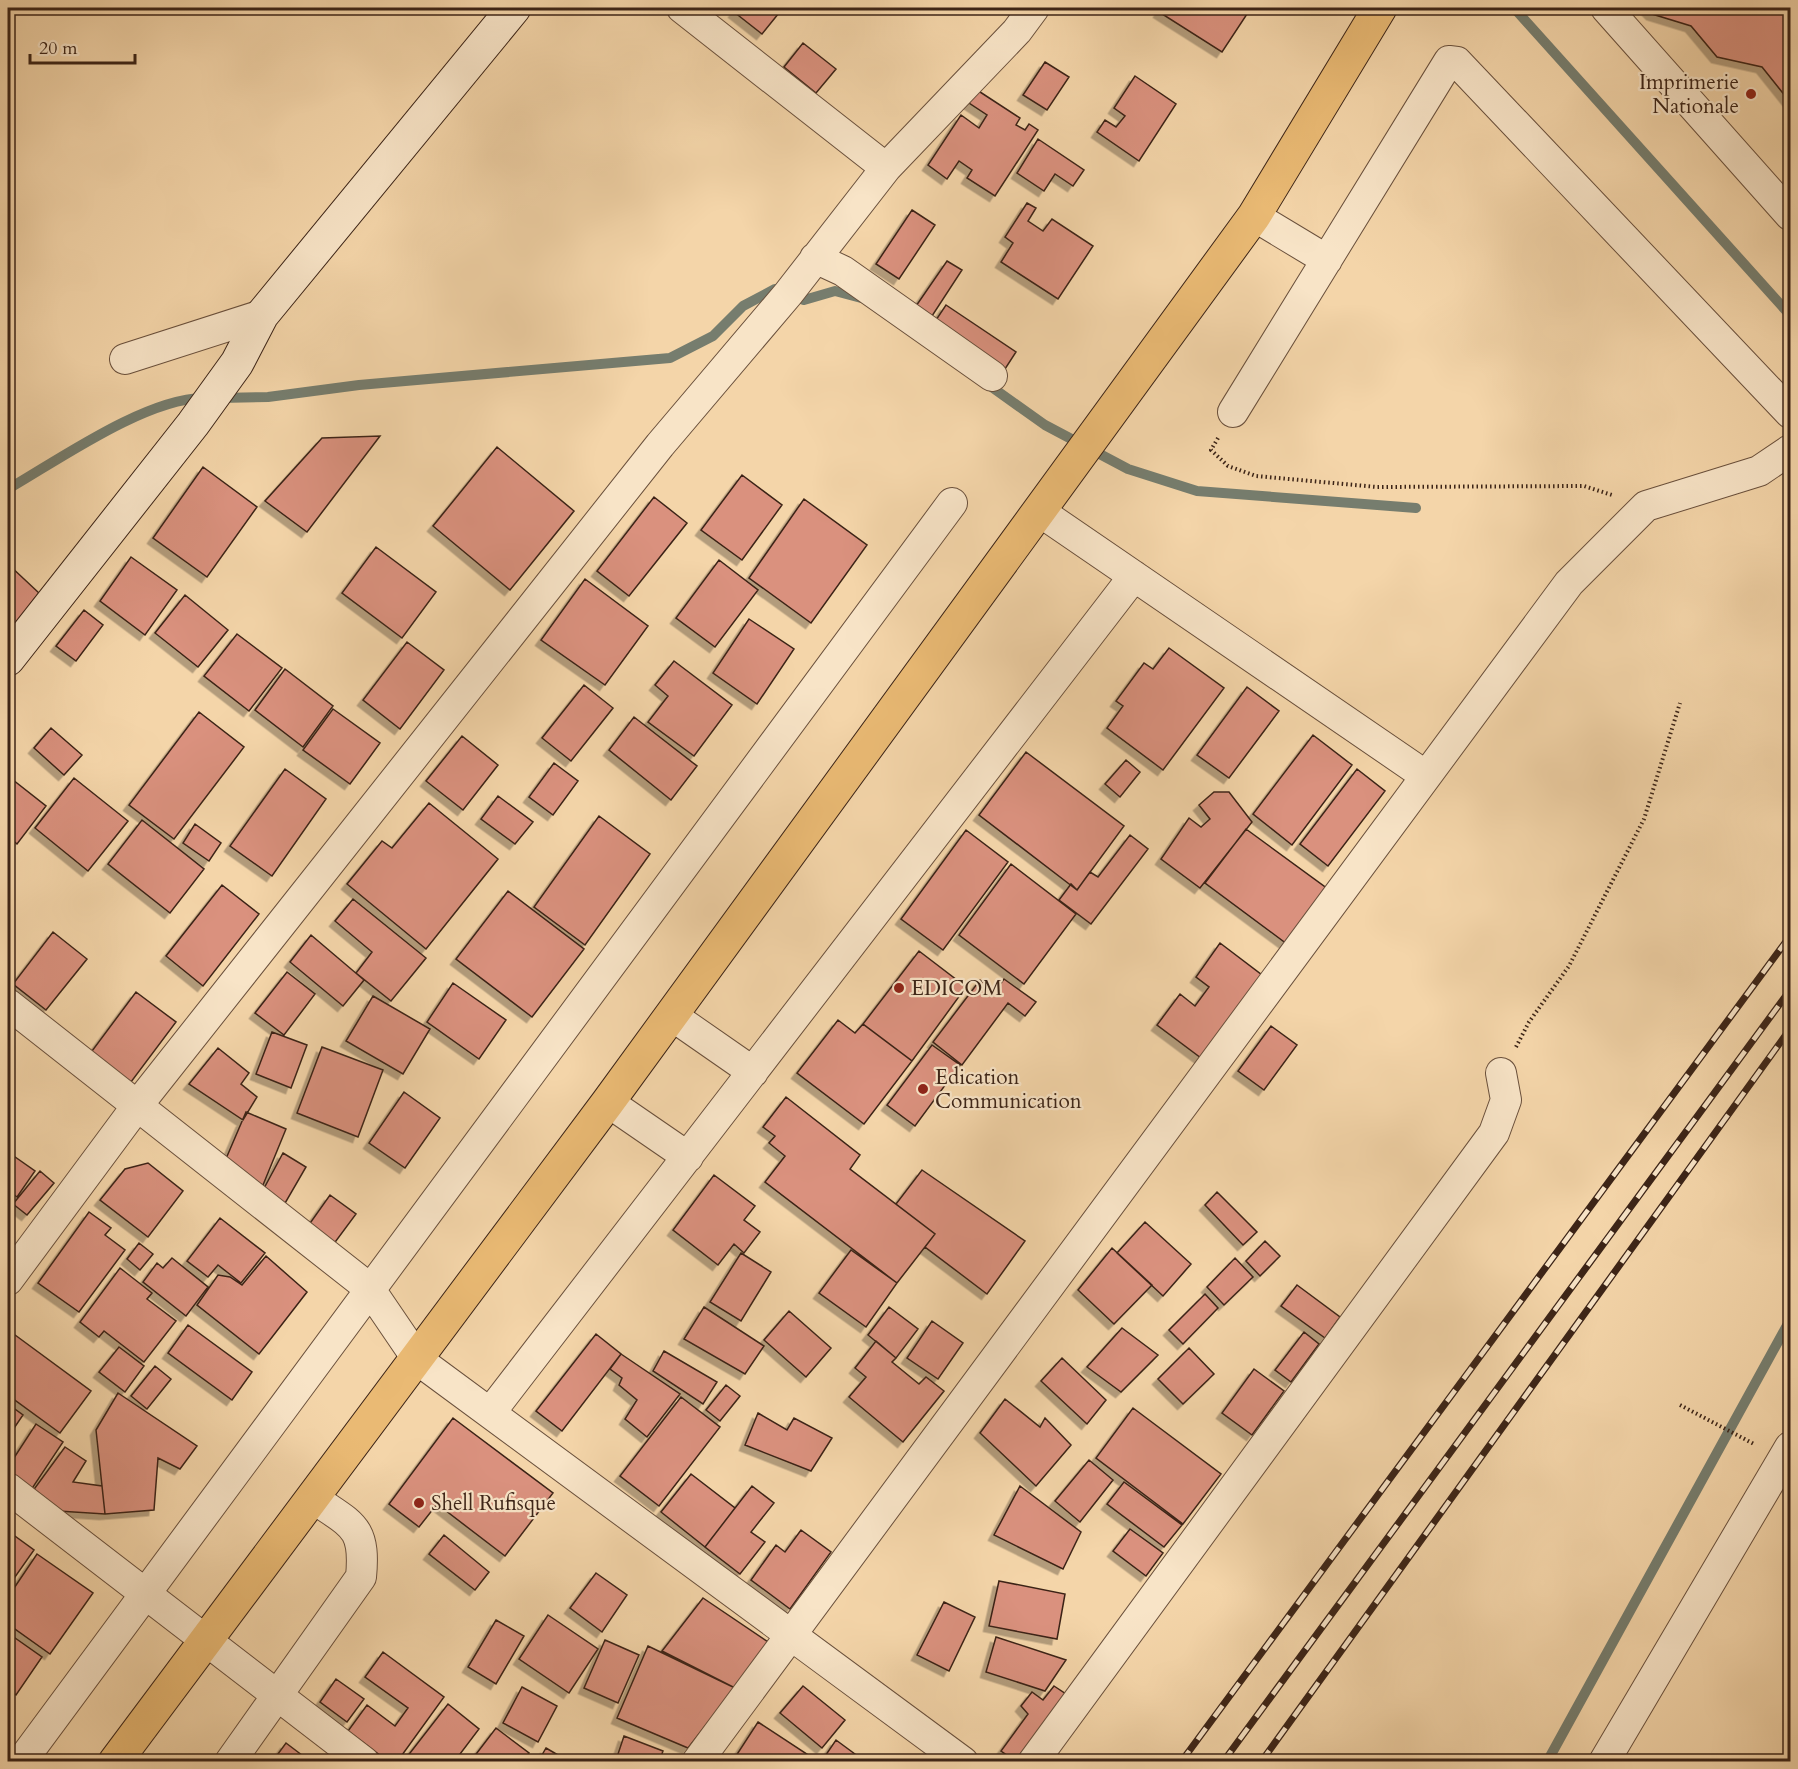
<svg xmlns="http://www.w3.org/2000/svg" width="1798" height="1769" viewBox="0 0 1798 1769" font-family="Cardo,serif">
<style>
.lines{fill:none;stroke-linecap:round;stroke-linejoin:round}
.stream{stroke:#767d6e;stroke-width:10}
.building{fill:#da917e;stroke:#3c2417;stroke-width:1.5;filter:url(#shadow)}
.street-casing{stroke:#6a503c;stroke-width:32}
.secondary-casing{stroke:#3c2417;stroke-width:35}
.highway-casing{stroke:#3c2417;stroke-width:35}
.path{stroke:#3c2417;stroke-width:4;stroke-dasharray:1.5 3;stroke-linecap:butt}
.street{stroke:#f8e4c7;stroke-width:30}
.secondary{stroke:#f8e4c7;stroke-width:33}
.highway{stroke:#eaba74;stroke-width:33}
.rail-casing{stroke:#3c2417;stroke-width:7}
.rail{stroke:#f8e4c7;stroke-width:4.5;stroke-dasharray:14;stroke-linecap:butt}
.poi-dot{fill:#8f2418;stroke:#f8e4c7;stroke-width:2}
.labels{text-anchor:middle;dominant-baseline:central;stroke-width:4.5;stroke-linejoin:round;paint-order:stroke}
.poi-label{font-size:21px;fill:#3c2417;stroke:#f8e4c7;text-anchor:start}
</style>
<defs>
<filter id="shadow"><feDropShadow dx="-5.5" dy="5.5" stdDeviation="0" flood-color="#0004"/></filter>
</defs>
<rect width="100%" height="100%" fill="#f4d5a9"/>
<filter id="stains"><feTurbulence type="fractalNoise" baseFrequency=".00333" numOctaves="4"/><feColorMatrix values="0 0 0 0 .2 0 0 0 0 .09 0 0 0 0 .02 0 0 0 .5 -.17"/></filter>
<radialGradient id="worn" r=".72"><stop offset=".6" stop-color="#630" stop-opacity="0"/><stop offset="1" stop-color="#630" stop-opacity=".3"/></radialGradient>
<g class="lines">
<path class="stream" d="M 1514,8 L 1790,315
M 986,383 L 1045,425 L 1128,469 L 1197,491 L 1416,508
M 219,398 L 268,397 L 359,385 L 670,358 L 713,336 L 743,306 L 775,289 L 804,300 L 835,291 L 865,299
M 8,489 C 60,459 145,399 203,398
M 1547,1762 L 1790,1320"/>
</g>
<path class="building" d="M 738,8 L 783,8 L 762,34 L 734,12 Z
M 1162,8 L 1179,8 L 1185,12 L 1188,8 L 1251,8 L 1222,52 L 1159,12 Z
M 1646,8 L 1790,8 L 1790,102 L 1762,67 L 1717,57 L 1691,26 L 1652,14 Z
M 803,43 L 836,69 L 816,93 L 784,67 Z
M 1045,62 L 1069,77 L 1047,110 L 1023,95 Z
M 1135,76 L 1176,104 L 1139,161 L 1097,132 L 1105,120 L 1116,127 L 1125,116 L 1114,108 Z
M 977,90 L 1020,118 L 1016,125 L 1025,130 L 1029,124 L 1038,130 L 995,196 L 967,178 L 972,170 L 959,161 L 947,179 L 928,165 L 961,115 L 979,128 L 987,115 L 969,103 Z
M 1038,139 L 1084,170 L 1073,186 L 1055,174 L 1044,191 L 1017,173 Z
M 1027,203 L 1036,208 L 1028,221 L 1043,231 L 1052,219 L 1093,246 L 1058,299 L 1001,262 L 1013,243 L 1005,237 Z
M 912,210 L 935,225 L 899,279 L 876,264 Z
M 947,261 L 962,270 L 932,316 L 916,306 Z
M 946,305 L 1016,352 L 1005,369 L 934,323 Z
M 380,436 L 307,532 L 265,501 L 322,438 Z
M 497,447 L 574,511 L 510,590 L 433,526 Z
M 203,467 L 257,507 L 207,577 L 153,538 Z
M 742,475 L 782,505 L 742,560 L 701,530 Z
M 654,497 L 687,523 L 629,596 L 597,571 Z
M 804,499 L 867,545 L 811,623 L 749,578 Z
M 376,547 L 436,592 L 402,638 L 342,593 Z
M 131,557 L 177,590 L 145,635 L 100,601 Z
M 719,560 L 758,590 L 715,647 L 676,618 Z
M 8,564 L 39,593 L 8,634 Z
M 585,579 L 648,626 L 605,685 L 541,640 Z
M 185,595 L 228,630 L 198,667 L 155,633 Z
M 84,610 L 103,625 L 76,661 L 56,646 Z
M 749,619 L 794,649 L 757,704 L 713,673 Z
M 237,634 L 282,668 L 249,711 L 204,676 Z
M 407,642 L 444,670 L 400,729 L 363,700 Z
M 1169,648 L 1224,688 L 1163,770 L 1107,728 L 1123,706 L 1116,701 L 1144,663 L 1153,669 Z
M 674,661 L 732,705 L 694,756 L 648,722 L 668,696 L 655,685 Z
M 285,669 L 333,706 L 303,747 L 255,710 Z
M 584,685 L 613,708 L 571,761 L 542,738 Z
M 1247,687 L 1279,711 L 1229,778 L 1197,755 Z
M 333,709 L 380,743 L 350,784 L 303,750 Z
M 199,712 L 244,747 L 174,839 L 129,805 Z
M 634,717 L 697,766 L 671,800 L 609,750 Z
M 51,728 L 82,755 L 64,775 L 34,748 Z
M 1313,735 L 1352,765 L 1292,845 L 1253,814 Z
M 462,736 L 498,765 L 463,810 L 426,781 Z
M 1026,752 L 1124,826 L 1077,890 L 979,815 Z
M 1126,760 L 1140,772 L 1120,797 L 1105,784 Z
M 554,763 L 578,781 L 553,815 L 529,797 Z
M 285,769 L 326,799 L 272,876 L 230,846 Z
M 1357,769 L 1385,791 L 1328,866 L 1300,844 Z
M 8,776 L 46,806 L 17,844 L 8,836 Z
M 74,778 L 128,821 L 88,871 L 35,828 Z
M 1214,792 L 1229,792 L 1252,822 L 1200,888 L 1161,859 L 1189,818 L 1201,827 L 1210,819 L 1199,805 Z
M 498,796 L 533,822 L 515,844 L 481,819 Z
M 429,803 L 498,859 L 426,949 L 347,884 L 382,841 L 392,848 Z
M 599,816 L 650,854 L 585,945 L 534,907 Z
M 142,820 L 204,869 L 170,913 L 108,864 Z
M 195,824 L 221,843 L 209,861 L 183,843 Z
M 1246,829 L 1332,892 L 1291,947 L 1205,883 Z
M 966,830 L 1008,862 L 943,950 L 901,919 Z
M 1130,835 L 1148,849 L 1091,924 L 1059,900 L 1071,884 L 1077,890 L 1090,872 L 1098,877 Z
M 1011,864 L 1076,914 L 1024,984 L 959,935 Z
M 222,885 L 259,914 L 203,986 L 166,956 Z
M 508,891 L 584,949 L 532,1017 L 456,959 Z
M 353,899 L 426,958 L 391,1001 L 356,973 L 372,952 L 335,921 Z
M 53,932 L 87,959 L 46,1010 L 13,984 Z
M 311,935 L 364,980 L 343,1006 L 290,962 Z
M 1220,943 L 1262,975 L 1201,1058 L 1157,1025 L 1180,994 L 1195,1006 L 1209,987 L 1196,977 Z
M 919,951 L 966,987 L 912,1061 L 863,1024 Z
M 287,972 L 315,994 L 284,1035 L 255,1013 Z
M 1004,979 L 1036,1002 L 1025,1016 L 1008,1003 L 962,1065 L 933,1042 L 980,980 L 995,991 Z
M 453,983 L 506,1020 L 479,1059 L 427,1022 Z
M 136,992 L 176,1022 L 128,1086 L 89,1055 Z
M 373,996 L 430,1029 L 403,1074 L 346,1041 Z
M 838,1020 L 855,1033 L 863,1024 L 912,1061 L 864,1124 L 797,1073 Z
M 1271,1026 L 1297,1045 L 1264,1090 L 1238,1071 Z
M 272,1032 L 307,1045 L 291,1088 L 256,1074 Z
M 932,1045 L 960,1065 L 915,1126 L 887,1105 Z
M 322,1047 L 383,1070 L 358,1137 L 297,1113 Z
M 218,1048 L 249,1073 L 241,1084 L 257,1097 L 243,1120 L 189,1084 Z
M 404,1092 L 440,1118 L 405,1168 L 369,1143 Z
M 786,1097 L 860,1155 L 850,1169 L 935,1234 L 897,1283 L 765,1182 L 785,1156 L 769,1143 L 775,1136 L 763,1127 Z
M 246,1112 L 286,1129 L 263,1185 L 222,1168 Z
M 8,1152 L 35,1171 L 17,1197 L 8,1190 Z
M 283,1153 L 306,1167 L 284,1205 L 262,1192 Z
M 148,1163 L 183,1191 L 148,1237 L 100,1200 L 125,1169 Z
M 922,1170 L 1025,1241 L 987,1294 L 925,1247 L 935,1234 L 896,1204 Z
M 40,1171 L 54,1183 L 27,1215 L 13,1204 Z
M 714,1175 L 755,1206 L 744,1220 L 760,1232 L 744,1253 L 734,1244 L 718,1265 L 673,1230 Z
M 1217,1192 L 1257,1232 L 1243,1245 L 1205,1205 Z
M 330,1195 L 356,1214 L 333,1245 L 308,1226 Z
M 89,1212 L 111,1228 L 105,1235 L 125,1250 L 79,1312 L 38,1283 Z
M 220,1218 L 265,1253 L 241,1283 L 218,1265 L 208,1277 L 187,1261 Z
M 1145,1222 L 1191,1264 L 1163,1296 L 1117,1253 Z
M 1265,1241 L 1280,1256 L 1260,1276 L 1246,1261 Z
M 139,1243 L 153,1254 L 140,1270 L 127,1259 Z
M 1112,1248 L 1152,1285 L 1114,1324 L 1078,1290 Z
M 851,1250 L 897,1283 L 866,1327 L 819,1293 Z
M 741,1253 L 771,1272 L 741,1321 L 710,1302 Z
M 266,1256 L 307,1292 L 259,1354 L 197,1305 L 218,1275 L 230,1277 L 242,1285 Z
M 172,1258 L 208,1287 L 186,1316 L 143,1282 L 157,1263 L 163,1268 Z
M 1235,1258 L 1253,1277 L 1224,1305 L 1207,1287 Z
M 120,1268 L 152,1293 L 147,1299 L 176,1321 L 144,1362 L 104,1331 L 99,1337 L 80,1322 Z
M 1297,1285 L 1340,1317 L 1325,1338 L 1281,1306 Z
M 1205,1294 L 1218,1308 L 1183,1344 L 1169,1330 Z
M 704,1307 L 764,1346 L 745,1374 L 684,1339 Z
M 889,1307 L 918,1329 L 896,1358 L 868,1335 Z
M 789,1311 L 831,1348 L 806,1377 L 764,1340 Z
M 932,1321 L 963,1343 L 938,1379 L 907,1358 Z
M 188,1325 L 252,1372 L 232,1400 L 168,1353 Z
M 1122,1328 L 1158,1355 L 1121,1392 L 1087,1367 Z
M 11,1332 L 91,1391 L 60,1433 L 8,1395 L 8,1337 Z
M 1304,1332 L 1319,1344 L 1291,1382 L 1275,1370 Z
M 596,1334 L 621,1354 L 562,1431 L 536,1411 Z
M 876,1341 L 896,1358 L 892,1362 L 919,1384 L 926,1377 L 944,1391 L 903,1442 L 849,1397 L 866,1377 L 855,1368 Z
M 119,1347 L 144,1366 L 125,1392 L 99,1372 Z
M 1189,1348 L 1214,1374 L 1183,1404 L 1158,1379 Z
M 664,1351 L 717,1382 L 703,1404 L 653,1371 Z
M 621,1354 L 680,1394 L 647,1437 L 625,1419 L 637,1400 L 619,1385 L 622,1378 L 610,1369 Z
M 1062,1358 L 1106,1400 L 1087,1424 L 1041,1381 Z
M 155,1366 L 171,1379 L 147,1409 L 131,1396 Z
M 1254,1369 L 1284,1391 L 1252,1435 L 1222,1413 Z
M 726,1385 L 740,1396 L 720,1421 L 706,1410 Z
M 118,1393 L 197,1446 L 180,1469 L 158,1458 L 154,1510 L 105,1514 L 96,1430 Z
M 681,1397 L 720,1427 L 659,1506 L 620,1476 Z
M 1005,1399 L 1040,1427 L 1045,1418 L 1071,1445 L 1036,1486 L 980,1433 Z
M 8,1404 L 23,1415 L 8,1437 Z
M 1133,1408 L 1221,1474 L 1183,1524 L 1096,1458 Z
M 758,1413 L 787,1430 L 794,1418 L 832,1438 L 811,1471 L 745,1445 Z
M 453,1418 L 553,1493 L 505,1556 L 437,1504 L 419,1527 L 389,1504 Z
M 36,1424 L 63,1442 L 31,1490 L 8,1474 L 8,1467 Z
M 65,1447 L 86,1461 L 73,1482 L 102,1486 L 105,1514 L 58,1511 L 32,1492 Z
M 1089,1460 L 1113,1480 L 1080,1522 L 1055,1501 Z
M 691,1474 L 735,1508 L 705,1547 L 661,1512 Z
M 1124,1482 L 1182,1525 L 1164,1547 L 1107,1504 Z
M 752,1486 L 774,1503 L 751,1532 L 765,1542 L 740,1574 L 705,1547 Z
M 1020,1486 L 1081,1532 L 1063,1569 L 994,1535 Z
M 1130,1529 L 1163,1553 L 1146,1576 L 1113,1551 Z
M 801,1530 L 831,1552 L 790,1609 L 751,1580 L 776,1545 L 785,1552 Z
M 8,1531 L 34,1550 L 8,1587 Z
M 444,1535 L 489,1572 L 475,1590 L 429,1554 Z
M 37,1554 L 93,1593 L 50,1654 L 8,1624 L 8,1597 Z
M 596,1573 L 627,1595 L 602,1632 L 570,1608 Z
M 999,1581 L 1065,1594 L 1057,1639 L 989,1626 Z
M 703,1598 L 768,1642 L 735,1688 L 662,1651 Z
M 944,1602 L 975,1617 L 949,1671 L 917,1655 Z
M 548,1615 L 598,1649 L 569,1693 L 519,1659 Z
M 496,1620 L 524,1636 L 496,1684 L 468,1667 Z
M 8,1633 L 42,1657 L 16,1695 L 8,1689 Z
M 996,1637 L 1066,1660 L 1045,1691 L 986,1672 Z
M 605,1640 L 639,1655 L 618,1703 L 584,1688 Z
M 648,1646 L 735,1688 L 688,1748 L 617,1718 Z
M 383,1652 L 444,1697 L 397,1762 L 389,1762 L 348,1731 L 367,1705 L 395,1726 L 408,1708 L 365,1677 Z
M 336,1679 L 364,1699 L 347,1722 L 320,1702 Z
M 803,1686 L 845,1720 L 822,1748 L 780,1713 Z
M 1054,1686 L 1069,1696 L 1017,1762 L 1001,1751 L 1028,1714 L 1021,1706 L 1032,1692 L 1043,1700 Z
M 522,1687 L 557,1706 L 538,1742 L 503,1723 Z
M 448,1704 L 479,1729 L 454,1762 L 403,1762 Z
M 758,1722 L 819,1762 L 732,1762 Z
M 496,1728 L 529,1753 L 523,1762 L 470,1762 Z
M 624,1736 L 663,1751 L 659,1762 L 629,1762 L 617,1757 Z
M 836,1740 L 863,1760 L 862,1762 L 821,1762 Z
M 286,1743 L 311,1762 L 272,1762 Z
M 546,1748 L 570,1762 L 538,1762 Z"/>
<g class="lines">
<defs>
<path id="street" d="M 682,8 L 886,168
M 1606,8 L 1790,215
M 1254,216 L 1327,260
M 815,258 L 843,271 L 992,376
M 125,359 L 262,315
M 1233,412 L 1449,61 L 1457,62 L 1790,413
M 1039,511 L 1426,776
M 8,1004 L 369,1288 L 418,1360 L 963,1762
M 671,1015 L 753,1072
M 608,1102 L 688,1157
M 8,1280 L 137,1106 L 660,445 L 788,294 L 886,168 L 1017,31 L 1034,8
M 490,1413 L 1134,576
M 8,1488 L 364,1762
M 21,1762 L 952,503
M 230,1762 L 361,1577 C 366,1525 351,1525 313,1498
M 697,1762 L 1569,583 L 1646,506 L 1759,471 L 1790,450
M 1033,1762 L 1494,1133 L 1506,1100 L 1501,1073
M 1604,1762 L 1790,1447"/>
<path id="secondary" d="M 8,659 L 193,424 L 237,363 L 262,315 L 514,8"/>
<path id="highway" d="M 115,1762 L 608,1102 L 1254,216 L 1380,8"/>
</defs>
<use href="#street" class="street-casing"/>
<use href="#secondary" class="secondary-casing"/>
<use href="#highway" class="highway-casing"/>
<path class="path" d="M 1218,438 L 1211,450 L 1228,466 L 1256,476 L 1377,487 L 1584,486 L 1612,495
M 1516,1047 L 1529,1022 L 1569,966 L 1644,819 L 1680,703
M 1680,1405 L 1754,1444"/>
<use href="#street" class="street"/>
<use href="#secondary" class="secondary"/>
<use href="#highway" class="highway"/>
<defs>
<path id="rail" d="M 1181,1762 L 1790,936
M 1223,1762 L 1790,990
M 1261,1762 L 1790,1029"/>
</defs>
<use href="#rail" class="rail-casing"/>
<use href="#rail" class="rail"/>
</g>
<g class="poi-dot">
<circle cx="1751" cy="94" r="6"/>
<circle cx="899" cy="988" r="6"/>
<circle cx="923" cy="1089" r="6"/>
<circle cx="419" cy="1503" r="6"/>
</g>
<g class="labels">
<g class="poi-label">
<text x="1739" y="82" text-anchor="end">Imprimerie<tspan x="1739" dy="24">Nationale</tspan></text>
<text x="911" y="988">EDICOM</text>
<text x="935" y="1077">Edication<tspan x="935" dy="24">Communication</tspan></text>
<text x="431" y="1503">Shell Rufisque</text>
</g>
</g>
<rect width="1798" height="1769" fill="none" stroke="#f4d5a9" stroke-width="30"/>
<rect x="9" y="9" width="1780" height="1751" fill="none" stroke="#3c2417" stroke-width="3"/>
<rect x="15" y="15" width="1768" height="1739" fill="none" stroke="#3c2417" stroke-width="1.5"/>
<path d="M30 54v9h105v-9" fill="none" stroke="#3c2417" stroke-width="3"/>
<text x="39" y="54" font-size="18" fill="#3c2417" stroke="#f8e4c7" stroke-width="4.5" paint-order="stroke">20 m</text>
<rect width="100%" height="100%" filter="url(#stains)"/>
<rect width="100%" height="100%" fill="url(#worn)"/>
</svg>
